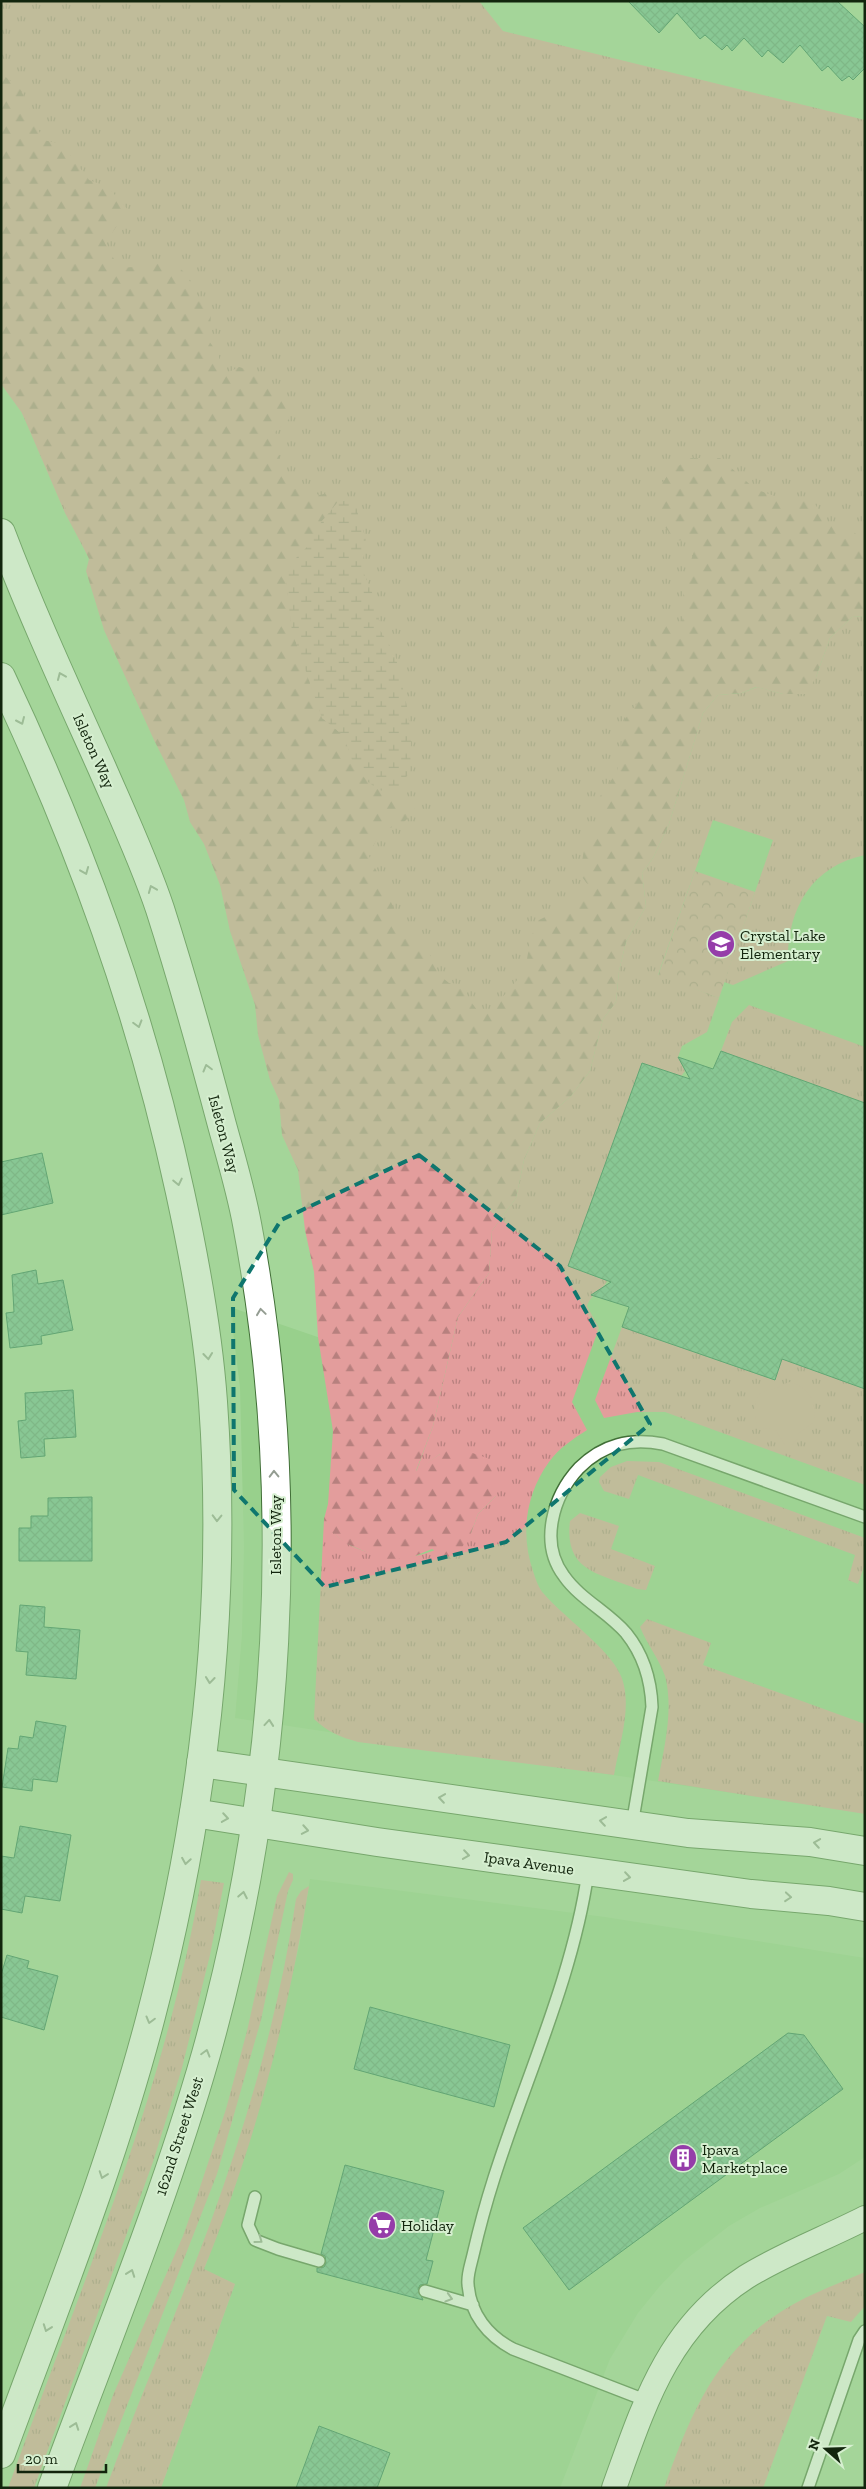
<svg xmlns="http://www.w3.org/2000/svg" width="866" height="2489" viewBox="0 0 866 2489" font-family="'Zilla Slab',serif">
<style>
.built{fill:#98d08c}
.grass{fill:url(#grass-tufts)}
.forest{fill:url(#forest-firs)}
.wetland{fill:url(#wetland-marsh)}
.park{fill:url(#park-crowns)}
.garden{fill:#e39d9c}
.building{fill:url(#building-cross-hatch);stroke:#146c47}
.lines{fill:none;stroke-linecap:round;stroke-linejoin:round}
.service-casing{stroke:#416f37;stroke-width:14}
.minor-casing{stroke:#416f37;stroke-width:26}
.tertiary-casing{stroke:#416f37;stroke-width:30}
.secondary-casing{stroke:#416f37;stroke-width:30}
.service{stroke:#fff;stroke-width:11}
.minor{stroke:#fff;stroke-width:24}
.tertiary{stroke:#fff;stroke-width:28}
.secondary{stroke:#fff;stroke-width:28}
.oneway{stroke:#949d92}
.marked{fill:none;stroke:#0f766e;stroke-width:4;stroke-dasharray:10 6;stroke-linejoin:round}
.labels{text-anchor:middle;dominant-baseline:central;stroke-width:4;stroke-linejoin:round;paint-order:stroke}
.street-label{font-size:16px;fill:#12250d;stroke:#d6efd0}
.poi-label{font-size:16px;fill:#12250d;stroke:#d6efd0;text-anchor:start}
</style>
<defs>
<pattern id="grass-tufts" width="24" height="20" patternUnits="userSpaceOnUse" patternTransform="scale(1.25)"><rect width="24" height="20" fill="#e39d9c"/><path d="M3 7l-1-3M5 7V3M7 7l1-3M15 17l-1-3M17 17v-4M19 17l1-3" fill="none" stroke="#b7807e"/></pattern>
<pattern id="forest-firs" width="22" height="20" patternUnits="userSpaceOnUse" patternTransform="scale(1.25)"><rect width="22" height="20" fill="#e39d9c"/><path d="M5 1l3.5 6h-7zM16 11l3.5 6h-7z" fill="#b7807e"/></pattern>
<pattern id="wetland-marsh" width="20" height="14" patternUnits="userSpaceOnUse" patternTransform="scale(1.25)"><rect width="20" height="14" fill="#e39d9c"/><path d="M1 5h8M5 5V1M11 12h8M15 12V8" fill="none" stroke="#b7807e"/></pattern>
<pattern id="park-crowns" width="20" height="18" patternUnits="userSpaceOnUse" patternTransform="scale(1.25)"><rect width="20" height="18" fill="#e39d9c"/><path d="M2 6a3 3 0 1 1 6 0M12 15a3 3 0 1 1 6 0" fill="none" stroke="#b7807e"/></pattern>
<pattern id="building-cross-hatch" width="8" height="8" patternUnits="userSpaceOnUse" patternTransform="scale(1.25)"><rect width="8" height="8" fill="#67b68e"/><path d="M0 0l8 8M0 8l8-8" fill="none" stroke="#539472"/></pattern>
</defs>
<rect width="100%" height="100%" fill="#a4d699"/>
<path class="built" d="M 738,508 L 865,580 L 865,1813 L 235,1718 L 242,1634 L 244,1547 L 240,1387 L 230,1307 L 420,1372 Z
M 310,1879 L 605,1917 L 865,1958 L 865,2157 L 839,2174 L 760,2208 L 729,2226 L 684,2261 L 660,2286 L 638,2313 L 610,2359 L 560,2488 L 161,2488 L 235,2284 L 204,2270 L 253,2128 L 299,1947 Z"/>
<path class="grass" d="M 1,1 L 479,1 L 503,31 L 865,120 L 865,580 L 739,509 L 420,1372 L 300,1163 L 258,979 L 100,579 L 65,513 L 1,364 Z
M 865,616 L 865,855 C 811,866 787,910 788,961 L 733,985 L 724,982 L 773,840 L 713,820 L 658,975 L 719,998 L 707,1032 L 682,1046 L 678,1057 L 685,1071 L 681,1076 L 642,1063 L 569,1266 L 607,1281 C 602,1292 592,1292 587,1306 L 599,1328 L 572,1402 L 587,1430 C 573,1439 559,1448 549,1462 C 525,1495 520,1536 534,1574 C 536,1580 539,1589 544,1594 C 563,1616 609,1649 620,1674 C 634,1703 619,1745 614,1775 L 358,1742 C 340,1737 328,1732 314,1719 L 324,1519 C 341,1551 380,1559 414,1556 C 432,1554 454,1540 471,1533 L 478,1514 L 496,1496 L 440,1454 L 416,1472 L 433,1426 L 458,1317 L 489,1273 L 492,1231 L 516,1198 L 524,1160 L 540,1123 L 571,1096 L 590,1071 L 603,1019 L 616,1002 L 619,971 L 626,942 L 646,906 L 642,873 L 653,858 L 669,824 L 703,713 L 718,695 L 742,693 L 757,687 L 783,694 L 816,677 L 830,638 L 852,617 Z
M 749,1005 L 865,1047 L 865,1103 L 721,1051 L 732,1022 Z
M 622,1327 L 774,1380 L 782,1359 L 865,1389 L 865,1485 L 665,1412 L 637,1412 L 604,1418 L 595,1400 Z
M 627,1461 L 659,1462 L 865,1538 L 865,1564 L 858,1584 L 848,1580 L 855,1555 L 638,1475 L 629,1499 L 604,1491 L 599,1482 L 600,1477 L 611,1467 Z
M 580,1513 L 619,1526 L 611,1549 L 655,1566 L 646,1590 L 637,1589 C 599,1573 564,1572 570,1521 Z
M 647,1619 L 711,1643 L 703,1665 L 865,1724 L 865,1814 L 658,1781 C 664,1748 674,1710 665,1676 C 659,1659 647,1644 640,1627 Z
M 289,1872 L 293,1874 L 293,1880 L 288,1891 L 261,2020 L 217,2174 L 95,2488 L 80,2488 L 113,2395 L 183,2236 L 195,2202 L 226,2109 L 247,2031 L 277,1896 Z
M 201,1880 L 224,1883 L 210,1955 L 182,2068 L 153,2162 L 34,2488 L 8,2488 C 80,2288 166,2091 201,1880 Z
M 309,1886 C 288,2016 254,2148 204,2269 L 235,2284 L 161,2488 L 106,2488 C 139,2399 177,2312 210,2224 C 248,2119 280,2009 296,1899 L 301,1891 Z
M 865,2272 L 865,2306 L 851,2322 L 827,2316 L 763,2488 L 664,2488 C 690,2416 714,2354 782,2311 C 807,2295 837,2284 865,2272 Z"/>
<path class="forest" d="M 1,73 L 21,90 L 43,140 L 62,144 L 89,180 L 108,187 L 128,210 L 105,243 L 119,268 C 134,268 147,264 162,263 C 184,260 190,284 199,298 C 202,304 207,309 211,314 L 209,341 L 219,355 L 219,372 L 225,374 L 239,367 L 253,371 L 287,406 L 289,419 L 275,432 L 282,473 L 298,491 L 320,495 L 335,491 L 337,503 L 318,526 L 309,545 L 291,563 L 286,583 L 292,631 L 322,718 L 344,736 L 353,763 L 379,790 L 394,793 L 416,810 L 402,824 L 380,831 L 369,856 L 387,892 L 401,927 L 424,942 L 439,975 L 449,983 L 458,984 L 477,1010 L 489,1013 L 525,971 L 530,941 L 537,921 L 563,908 L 588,885 L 580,874 L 585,843 L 595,836 L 605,824 L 594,805 L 617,772 L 625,719 L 646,692 L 652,661 L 650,638 L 667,621 L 680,631 L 684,612 L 684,582 L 697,542 L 675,540 L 661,522 L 662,484 L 670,471 L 691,458 L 720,458 L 755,489 L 777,497 L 793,498 L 814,503 L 830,525 L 848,527 L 865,542 L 865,616 L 852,617 L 830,638 L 816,677 L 806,694 L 783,694 L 756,687 L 742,693 L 718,695 L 703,713 L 669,824 L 653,858 L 642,873 L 646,906 L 626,942 L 619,971 L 616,1002 L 603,1019 L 590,1071 L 571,1096 L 540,1123 L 524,1160 L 516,1198 L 492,1231 L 489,1273 L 458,1317 L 433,1426 L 416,1471 L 440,1454 L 455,1447 L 487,1458 L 494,1476 L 496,1496 L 478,1514 L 471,1533 L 453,1562 L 432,1549 L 415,1556 L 387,1561 L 345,1543 L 330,1530 L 324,1519 L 328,1504 L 333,1431 L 318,1337 L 314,1272 L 305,1230 L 298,1170 L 282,1135 L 279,1100 L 270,1080 L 258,1035 L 255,1005 L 230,931 L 220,885 L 204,844 L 190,822 L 184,800 L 154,740 L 104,630 L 86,571 L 89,559 L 22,413 L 1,384 Z"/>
<path class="wetland" d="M 358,497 L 358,518 L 366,538 L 362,569 L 377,604 L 380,630 L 395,654 L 408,711 L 411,742 L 410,772 L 394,793 L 379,790 L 368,782 L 353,763 L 344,736 L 322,718 L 292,631 L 286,583 L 291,563 L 309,545 L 318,526 L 337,503 Z"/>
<path class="park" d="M 695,871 L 755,892 L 719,998 L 658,976 Z"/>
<path class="garden" d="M 789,1382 C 810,1387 817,1402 814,1422 L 798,1434 L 798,1439 L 791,1445 L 785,1445 L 775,1429 L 760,1428 C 752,1418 753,1402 761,1392 L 777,1388 Z"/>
<path class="building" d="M 628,1 L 837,1 L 865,27 L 865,68 L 853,80 L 849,76 L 842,81 L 828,66 L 822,71 L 800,45 L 783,63 L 768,50 L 762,57 L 744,38 L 732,51 L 727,45 L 722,50 L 705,35 L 700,39 L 677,13 L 659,33 Z
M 721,1051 L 865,1103 L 865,1389 L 782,1359 L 775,1380 L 622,1327 L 629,1307 L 591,1295 L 611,1282 L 568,1266 L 642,1063 L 690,1079 L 678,1057 L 713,1069 Z
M 42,1153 L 53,1203 L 1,1215 L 1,1162 Z
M 36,1270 L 38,1284 L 63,1280 L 73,1330 L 41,1336 L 42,1344 L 10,1348 L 6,1313 L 14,1312 L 12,1275 Z
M 73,1390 L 76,1437 L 44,1439 L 45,1456 L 21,1458 L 18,1421 L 26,1420 L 25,1393 Z
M 92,1497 L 92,1561 L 19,1561 L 19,1528 L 31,1528 L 31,1516 L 48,1516 L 48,1498 Z
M 20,1605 L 45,1607 L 44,1627 L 80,1630 L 76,1679 L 26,1675 L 28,1652 L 16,1651 Z
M 36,1721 L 66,1726 L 57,1782 L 33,1779 L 32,1791 L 2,1787 L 8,1748 L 18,1749 L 20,1736 L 33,1738 Z
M 20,1826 L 71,1835 L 60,1901 L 25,1896 L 22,1913 L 1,1909 L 1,1856 L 14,1858 Z
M 7,1955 L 29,1961 L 27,1968 L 58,1976 L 44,2030 L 1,2017 L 1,1975 Z
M 370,2007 L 510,2045 L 494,2107 L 354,2069 Z
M 788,2033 L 804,2035 L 843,2089 L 569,2290 L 523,2228 Z
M 345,2165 L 444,2191 L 426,2260 L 433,2261 L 427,2284 L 420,2285 L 418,2289 L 423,2300 L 317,2272 L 317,2268 L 324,2267 L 326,2263 L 325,2256 L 321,2254 Z
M 319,2426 L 390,2453 L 377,2488 L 296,2488 Z"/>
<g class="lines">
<defs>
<path id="service" d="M 632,1825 L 652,1707 C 651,1680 643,1654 626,1633 C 608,1612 580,1599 564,1576 C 539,1543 553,1496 579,1468 C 603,1444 630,1438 663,1444 L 865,1517
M 588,1872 C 573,1977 526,2077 494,2178 C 486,2203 479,2229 473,2255 C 471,2264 467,2275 468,2284 C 470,2314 488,2336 513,2349 L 645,2400
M 255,2197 L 248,2225 L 255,2240 L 278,2249 L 319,2261
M 425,2291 L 473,2305
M 808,2488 L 859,2340 L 865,2331"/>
<path id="minor" d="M 614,2488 C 644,2405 667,2328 746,2277 C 783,2254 826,2238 865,2218"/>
<path id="tertiary" d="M 201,1763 L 688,1833 L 810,1842 L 865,1851
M 194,1813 L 377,1842 L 751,1894 L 829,1901 L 865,1907"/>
<path id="secondary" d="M 1,533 C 31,612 67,690 102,768 C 122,814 144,861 160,909 C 183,981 203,1053 222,1125 C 231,1158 241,1191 247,1224 C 299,1499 281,1786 206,2054 C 164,2201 105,2344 52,2488
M 1,677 C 80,844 141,1011 180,1192 C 195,1261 208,1331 213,1402 C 228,1608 203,1817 151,2016 C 112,2166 54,2309 1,2454"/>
</defs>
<use href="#service" class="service-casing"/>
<use href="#minor" class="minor-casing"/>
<use href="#tertiary" class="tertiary-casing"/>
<use href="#secondary" class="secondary-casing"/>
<use href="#service" class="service"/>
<use href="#minor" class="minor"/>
<use href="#tertiary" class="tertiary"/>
<use href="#secondary" class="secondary"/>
</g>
<defs><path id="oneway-chevron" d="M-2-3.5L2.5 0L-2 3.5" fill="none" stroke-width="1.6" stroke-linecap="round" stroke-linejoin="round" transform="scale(1.25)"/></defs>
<g class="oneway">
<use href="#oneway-chevron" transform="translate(61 676) rotate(-113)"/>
<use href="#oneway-chevron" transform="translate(21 721) rotate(66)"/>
<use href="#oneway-chevron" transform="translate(85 871) rotate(68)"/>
<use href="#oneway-chevron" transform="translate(152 889) rotate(-112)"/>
<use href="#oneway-chevron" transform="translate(138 1024) rotate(74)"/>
<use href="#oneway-chevron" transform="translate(207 1068) rotate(-105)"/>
<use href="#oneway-chevron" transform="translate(178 1182) rotate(78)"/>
<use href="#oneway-chevron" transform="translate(261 1312) rotate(-98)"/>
<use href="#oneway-chevron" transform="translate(208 1356) rotate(84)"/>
<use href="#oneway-chevron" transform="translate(274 1474) rotate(-91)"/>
<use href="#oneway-chevron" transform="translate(217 1518) rotate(91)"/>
<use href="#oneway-chevron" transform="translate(210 1680) rotate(96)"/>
<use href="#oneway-chevron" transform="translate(269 1723) rotate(-85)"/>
<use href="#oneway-chevron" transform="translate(442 1798) rotate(-172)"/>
<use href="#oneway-chevron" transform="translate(225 1818) rotate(9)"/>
<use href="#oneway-chevron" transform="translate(603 1821) rotate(-172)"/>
<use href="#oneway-chevron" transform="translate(305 1830) rotate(10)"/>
<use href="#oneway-chevron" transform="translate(817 1843) rotate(-171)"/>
<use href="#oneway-chevron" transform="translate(466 1855) rotate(8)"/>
<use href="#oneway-chevron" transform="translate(186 1861) rotate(99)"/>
<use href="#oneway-chevron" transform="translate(627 1877) rotate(8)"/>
<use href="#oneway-chevron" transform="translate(243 1895) rotate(-79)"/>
<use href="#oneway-chevron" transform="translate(788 1897) rotate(5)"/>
<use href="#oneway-chevron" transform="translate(150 2020) rotate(105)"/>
<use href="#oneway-chevron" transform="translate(206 2053) rotate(-74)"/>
<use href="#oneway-chevron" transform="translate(103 2175) rotate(109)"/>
<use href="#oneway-chevron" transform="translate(259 2240) rotate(36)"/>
<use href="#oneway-chevron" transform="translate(131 2273) rotate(-70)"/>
<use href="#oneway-chevron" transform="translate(449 2298) rotate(16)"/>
<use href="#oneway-chevron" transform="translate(47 2328) rotate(110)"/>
<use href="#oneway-chevron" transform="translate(75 2426) rotate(-70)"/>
</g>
<path d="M0 0H866V2489H0ZM 419,1155 L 560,1266 L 650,1424 L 506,1542 L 325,1587 L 234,1490 L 233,1298 L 281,1220 Z" fill="#a4d699" fill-opacity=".55" fill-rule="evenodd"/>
<path class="marked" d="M 419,1155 L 560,1266 L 650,1424 L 506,1542 L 325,1587 L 234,1490 L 233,1298 L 281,1220 Z"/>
<defs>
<symbol id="school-disc" viewBox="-11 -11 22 22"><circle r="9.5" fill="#953da9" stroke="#d6efd0"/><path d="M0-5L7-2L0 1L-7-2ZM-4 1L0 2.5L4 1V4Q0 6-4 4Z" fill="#fff"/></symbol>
<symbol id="building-disc" viewBox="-11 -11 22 22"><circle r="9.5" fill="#953da9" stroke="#d6efd0"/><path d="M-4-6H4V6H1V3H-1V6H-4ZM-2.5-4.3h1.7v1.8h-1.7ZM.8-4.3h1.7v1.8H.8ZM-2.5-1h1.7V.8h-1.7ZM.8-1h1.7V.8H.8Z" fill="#fff"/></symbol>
<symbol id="supermarket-disc" viewBox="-11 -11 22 22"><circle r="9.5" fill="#953da9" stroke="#d6efd0"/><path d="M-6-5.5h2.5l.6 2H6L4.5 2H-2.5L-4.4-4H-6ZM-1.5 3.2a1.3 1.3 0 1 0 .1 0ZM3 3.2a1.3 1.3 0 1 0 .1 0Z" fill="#fff"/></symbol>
</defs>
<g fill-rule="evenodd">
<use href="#school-disc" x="705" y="928" width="32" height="32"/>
<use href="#building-disc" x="667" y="2142" width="32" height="32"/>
<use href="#supermarket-disc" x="366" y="2209" width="32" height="32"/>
</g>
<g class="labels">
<g class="street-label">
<text transform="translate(94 751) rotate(66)">Isleton Way</text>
<text transform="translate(224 1134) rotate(75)">Isleton Way</text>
<text transform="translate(275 1535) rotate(-90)">Isleton Way</text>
<text transform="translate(529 1863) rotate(8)">Ipava Avenue</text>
<text transform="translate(179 2136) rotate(-72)">162nd Street West</text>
</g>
<g class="poi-label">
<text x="740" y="935">Crystal Lake<tspan x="740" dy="18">Elementary</tspan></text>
<text x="702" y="2149">Ipava<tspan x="702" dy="18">Marketplace</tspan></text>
<text x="401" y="2225">Holiday</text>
</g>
</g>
<rect width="866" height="2489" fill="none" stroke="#12250d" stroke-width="5"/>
<g transform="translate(826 2449) rotate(290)" stroke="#d6efd0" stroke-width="4" paint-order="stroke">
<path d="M0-4L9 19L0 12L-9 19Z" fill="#12250d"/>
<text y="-8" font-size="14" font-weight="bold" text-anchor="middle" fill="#12250d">N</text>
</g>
<path d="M18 2464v8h88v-8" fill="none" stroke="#12250d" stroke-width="2.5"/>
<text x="25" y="2464" font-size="15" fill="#12250d" stroke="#d6efd0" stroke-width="4" paint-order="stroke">20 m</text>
</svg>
